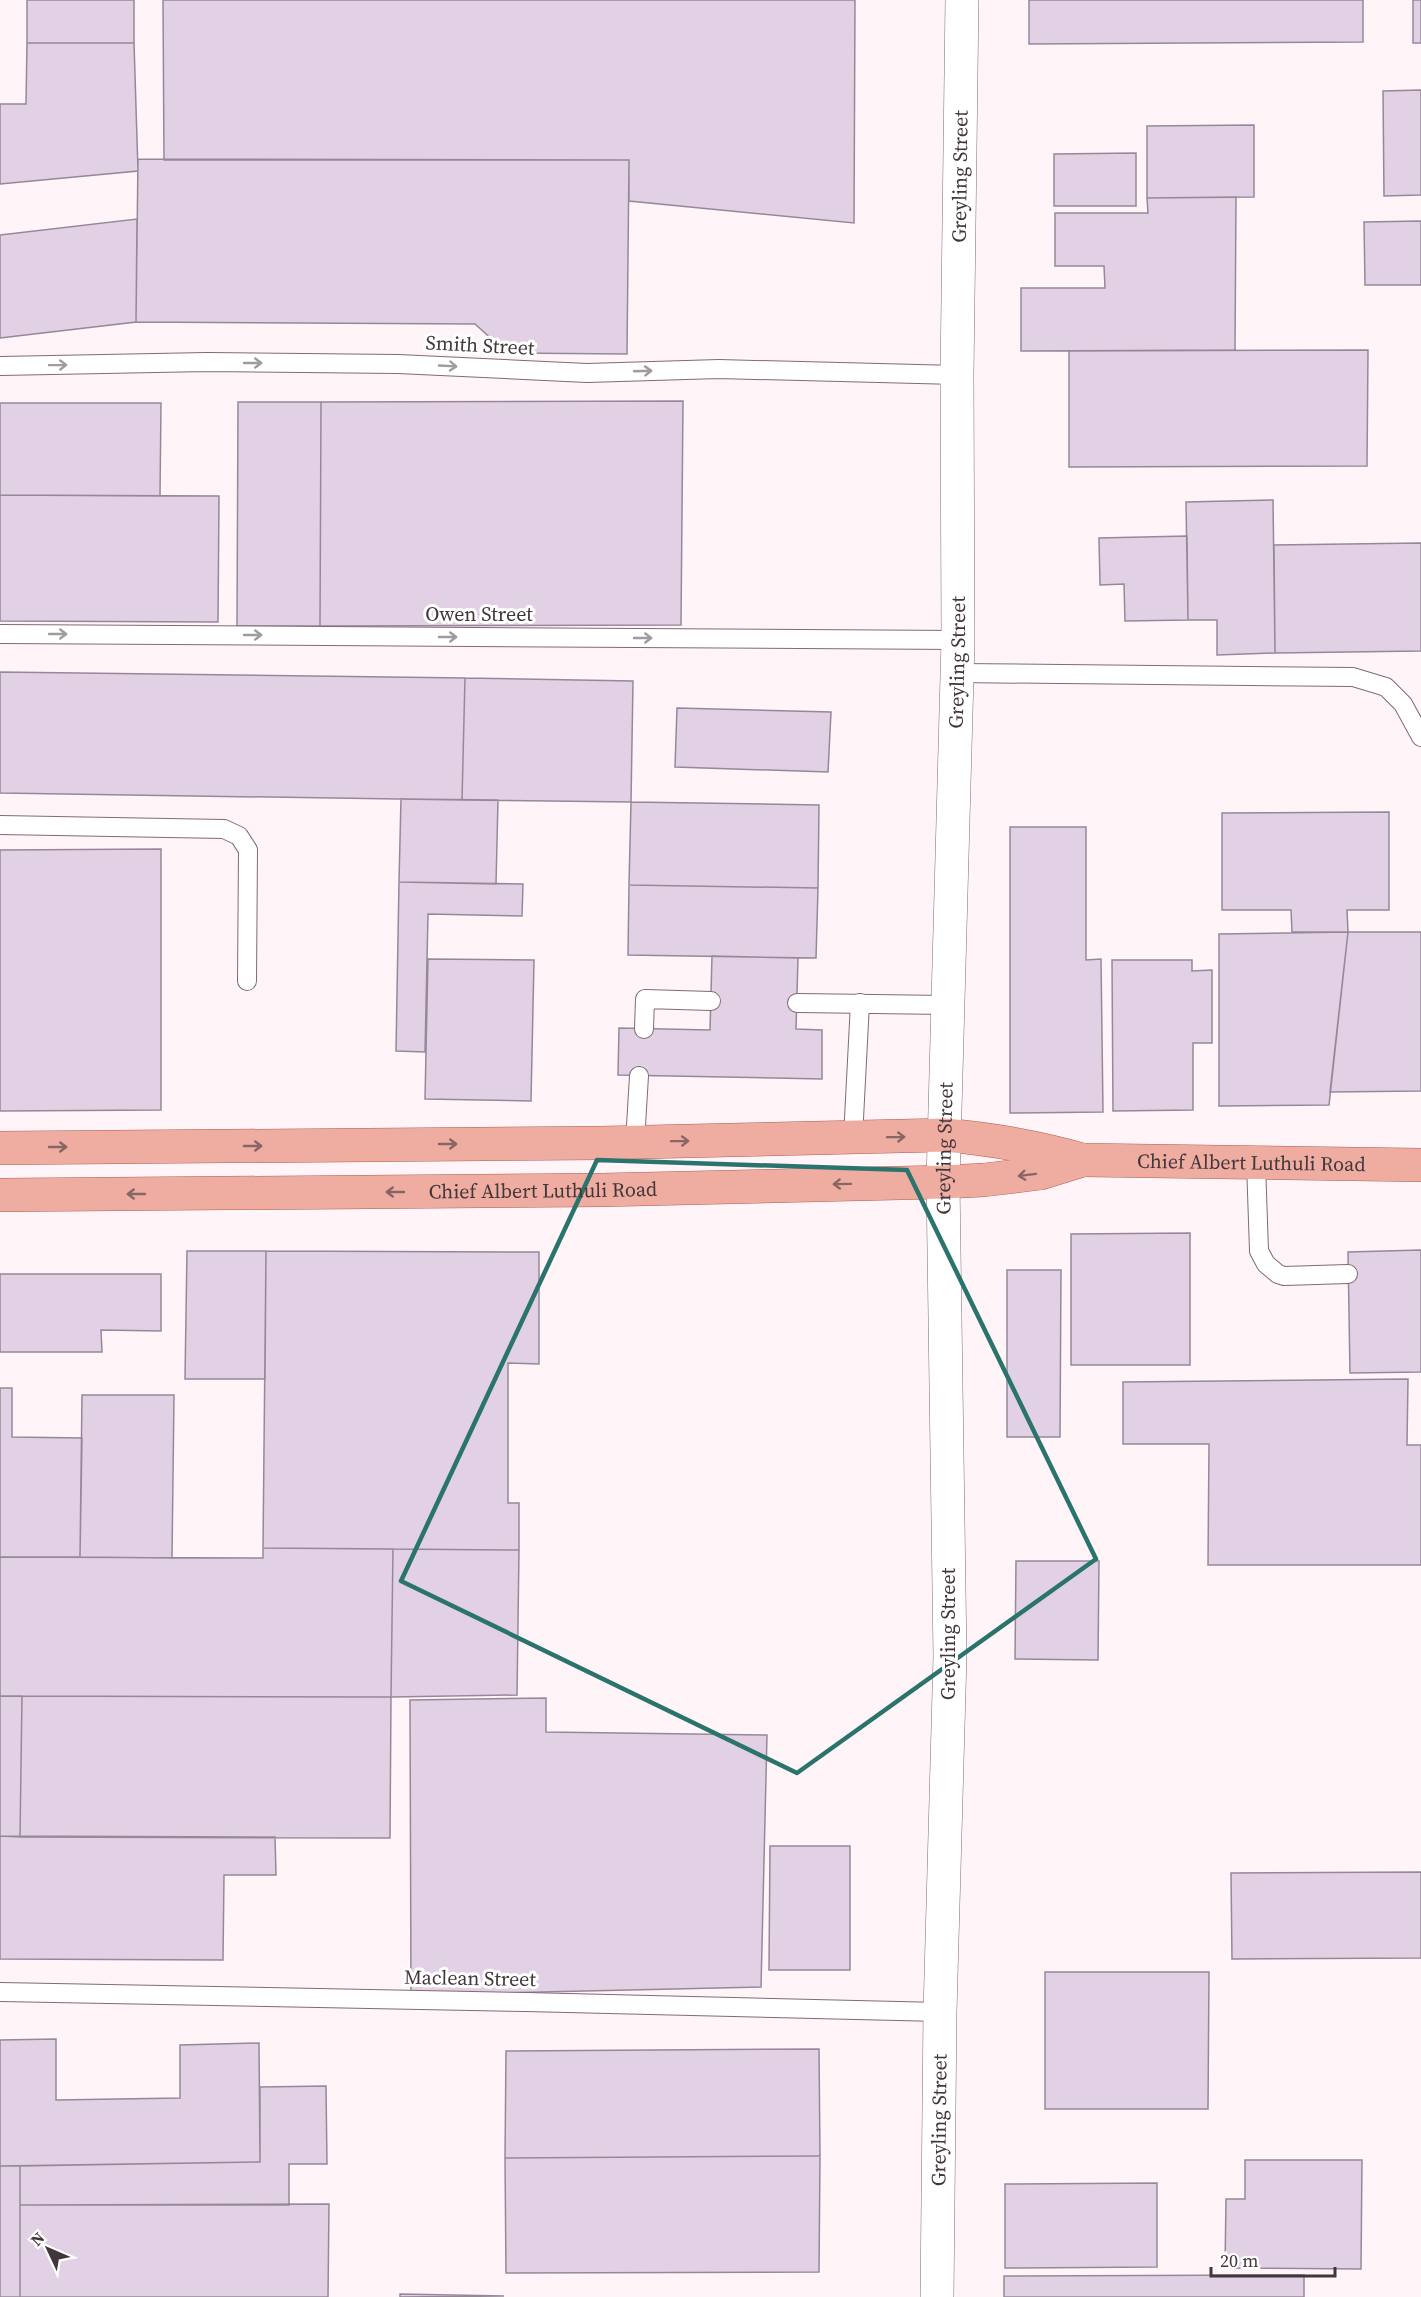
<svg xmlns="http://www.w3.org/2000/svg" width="1421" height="2297" viewBox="0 0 1421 2297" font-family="'Source Serif 4',serif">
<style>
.building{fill:#e2d1e4;stroke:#978899;stroke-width:1.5}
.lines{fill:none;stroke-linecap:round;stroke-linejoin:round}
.service-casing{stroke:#816b72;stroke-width:20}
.minor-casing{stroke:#816b72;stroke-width:34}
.primary-casing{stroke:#ac5f54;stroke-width:34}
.service{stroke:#fff;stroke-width:18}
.minor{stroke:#fff;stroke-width:33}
.primary{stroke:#efaca1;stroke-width:33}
.oneway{stroke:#a09b9d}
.oneway2{stroke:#876664}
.marked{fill:none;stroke:#2b746d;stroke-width:4.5;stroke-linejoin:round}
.labels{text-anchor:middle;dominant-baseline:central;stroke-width:6;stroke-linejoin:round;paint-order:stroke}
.street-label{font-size:20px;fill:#41373b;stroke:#fff}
</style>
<rect width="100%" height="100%" fill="#fff4f7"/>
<path class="building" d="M 27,0 L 134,0 L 134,43 L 27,43 Z
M 163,0 L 855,0 L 854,223 L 629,201 L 629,160 L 164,160 Z
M 1029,0 L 1363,0 L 1363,42 L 1029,44 Z
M 1413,0 L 1421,0 L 1421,43 L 1413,43 Z
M 27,43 L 134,43 L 138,171 L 0,184 L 0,104 L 26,104 Z
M 1421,90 L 1421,195 L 1384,196 L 1383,91 Z
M 1254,125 L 1254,197 L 1147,198 L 1147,126 Z
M 1136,153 L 1136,206 L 1054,206 L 1054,154 Z
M 138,159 L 629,160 L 627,354 L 507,353 L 475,324 L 136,322 Z
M 1236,197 L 1235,350 L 1021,351 L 1021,288 L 1105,288 L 1104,266 L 1055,266 L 1055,213 L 1148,213 L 1147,198 Z
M 137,219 L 136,322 L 0,338 L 0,235 Z
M 1421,221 L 1421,285 L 1365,285 L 1364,222 Z
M 1368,350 L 1367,466 L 1069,467 L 1069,351 Z
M 683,401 L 681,625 L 320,626 L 321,402 Z
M 238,402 L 321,402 L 320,626 L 237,626 Z
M 0,403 L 161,403 L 160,496 L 0,495 Z
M 0,495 L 219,496 L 218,622 L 0,621 Z
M 1273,500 L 1275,653 L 1217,655 L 1217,620 L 1188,620 L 1186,502 Z
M 1187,536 L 1188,620 L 1125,621 L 1124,584 L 1100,585 L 1099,538 Z
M 1421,543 L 1421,651 L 1275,653 L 1274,545 Z
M 0,672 L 465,678 L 462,800 L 0,793 Z
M 465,678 L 633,681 L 631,802 L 462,800 Z
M 677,708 L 831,712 L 828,772 L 675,767 Z
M 401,799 L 498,800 L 496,884 L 399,882 Z
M 631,802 L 819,805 L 818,888 L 629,885 Z
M 1389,812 L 1389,910 L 1347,910 L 1348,932 L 1292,932 L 1291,910 L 1222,910 L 1222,813 Z
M 1010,827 L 1086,827 L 1086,960 L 1101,959 L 1103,1112 L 1010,1113 Z
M 161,849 L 161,1110 L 0,1111 L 0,850 Z
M 399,882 L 523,884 L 522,916 L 428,914 L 425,1052 L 396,1051 Z
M 629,885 L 818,888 L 816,958 L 628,955 Z
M 1348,932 L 1421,932 L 1421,1091 L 1330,1092 Z
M 1348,932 L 1329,1105 L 1219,1106 L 1219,934 Z
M 712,956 L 798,958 L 796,1029 L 822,1030 L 822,1079 L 618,1075 L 619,1028 L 710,1030 Z
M 428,959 L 534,960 L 531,1101 L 425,1099 Z
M 1112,960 L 1192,960 L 1192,971 L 1212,970 L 1212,1043 L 1193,1043 L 1193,1110 L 1113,1111 Z
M 1190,1233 L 1190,1365 L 1071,1365 L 1071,1234 Z
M 1421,1250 L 1421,1372 L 1350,1373 L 1348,1252 Z
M 187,1251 L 266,1251 L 265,1379 L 185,1379 Z
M 266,1251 L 539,1252 L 539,1364 L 508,1363 L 508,1503 L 519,1503 L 519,1550 L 263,1548 Z
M 1007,1270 L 1061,1270 L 1060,1437 L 1007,1437 Z
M 0,1274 L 161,1274 L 161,1331 L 101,1330 L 102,1352 L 0,1352 Z
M 1408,1379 L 1407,1445 L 1421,1445 L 1421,1565 L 1208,1565 L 1209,1444 L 1123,1444 L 1123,1382 Z
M 0,1388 L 12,1388 L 12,1437 L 82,1438 L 80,1557 L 0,1557 Z
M 82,1395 L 174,1395 L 172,1558 L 80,1557 Z
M 263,1548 L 393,1549 L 391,1697 L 0,1696 L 0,1557 L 263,1558 Z
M 393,1549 L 519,1550 L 517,1695 L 391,1697 Z
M 1016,1561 L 1099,1561 L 1098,1660 L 1015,1659 Z
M 0,1696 L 22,1696 L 20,1837 L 0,1836 Z
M 22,1696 L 391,1697 L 390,1838 L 20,1837 Z
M 546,1698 L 546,1732 L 767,1735 L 761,1987 L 411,1995 L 410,1700 Z
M 0,1836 L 275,1837 L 276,1875 L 224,1875 L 223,1960 L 0,1959 Z
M 770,1846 L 850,1846 L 850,1970 L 769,1970 Z
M 1421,1872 L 1421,1958 L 1232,1959 L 1231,1873 Z
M 1045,1972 L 1209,1972 L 1208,2109 L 1045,2109 Z
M 56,2039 L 56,2100 L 180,2098 L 180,2045 L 259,2043 L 260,2162 L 0,2166 L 0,2040 Z
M 819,2049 L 820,2156 L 505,2158 L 506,2051 Z
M 326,2086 L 327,2164 L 289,2164 L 289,2205 L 20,2205 L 20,2166 L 260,2162 L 260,2087 Z
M 820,2156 L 819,2272 L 506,2273 L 505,2158 Z
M 1245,2160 L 1362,2160 L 1361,2269 L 1225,2268 L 1226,2199 L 1245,2199 Z
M 0,2166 L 20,2166 L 20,2297 L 0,2297 Z
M 1157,2183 L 1157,2267 L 1005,2268 L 1005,2184 Z
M 329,2204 L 328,2297 L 20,2297 L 20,2205 Z
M 1304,2275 L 1304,2297 L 1004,2297 L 1004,2276 Z
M 400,2294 L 504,2296 L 400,2297 Z"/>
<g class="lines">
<defs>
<path id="service" d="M 0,366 L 207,362 L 398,364 L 587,373 L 719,369 L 957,375
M 0,634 L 958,640
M 956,673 L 1353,677 L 1386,687 L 1403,704 L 1421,737
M 0,825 L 224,829 L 239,836 L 248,850 L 247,981
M 797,1003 L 948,1005
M 644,1029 L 645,999 L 711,1001
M 853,1138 L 860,1003
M 635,1142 L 639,1076
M 1256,1163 L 1259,1251 L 1266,1264 L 1278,1274 L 1284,1276 L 1348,1274
M 0,1992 L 526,2002 L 940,2012"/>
<g id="minor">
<path id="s1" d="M 937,2297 L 940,2012 L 950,1656 L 943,1182 L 958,640 L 957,375 L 962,0"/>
</g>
<g id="primary">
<path id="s2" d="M 0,1148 L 600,1143 L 944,1135 C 992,1139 1037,1147 1083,1160 L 1421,1165"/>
<path id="s3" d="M 0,1195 L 601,1190 L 943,1182 L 984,1180 L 1041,1173 L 1083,1160"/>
</g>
</defs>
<use href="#service" class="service-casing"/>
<use href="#minor" class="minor-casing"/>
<use href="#primary" class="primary-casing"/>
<use href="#service" class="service"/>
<use href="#minor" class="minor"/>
<use href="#primary" class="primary"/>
</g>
<defs><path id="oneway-shaft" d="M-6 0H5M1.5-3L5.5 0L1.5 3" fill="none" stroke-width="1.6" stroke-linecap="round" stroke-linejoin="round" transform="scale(1.5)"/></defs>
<g class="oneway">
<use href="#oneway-shaft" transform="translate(253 363)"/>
<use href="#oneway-shaft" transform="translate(58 365) rotate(-1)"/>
<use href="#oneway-shaft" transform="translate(448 366) rotate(3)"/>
<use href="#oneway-shaft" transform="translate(643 371) rotate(-2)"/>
<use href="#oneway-shaft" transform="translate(58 634)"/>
<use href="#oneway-shaft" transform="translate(253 635)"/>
<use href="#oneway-shaft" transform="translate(448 637)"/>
<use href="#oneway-shaft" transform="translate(643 638)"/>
</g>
<g class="oneway2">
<use href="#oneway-shaft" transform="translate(896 1137) rotate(-1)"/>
<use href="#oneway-shaft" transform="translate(680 1141) rotate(-1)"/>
<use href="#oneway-shaft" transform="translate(448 1144)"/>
<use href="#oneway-shaft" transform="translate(253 1146)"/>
<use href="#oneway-shaft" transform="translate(58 1147)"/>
<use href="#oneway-shaft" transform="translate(1027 1175) rotate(173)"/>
<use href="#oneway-shaft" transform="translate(842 1184) rotate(179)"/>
<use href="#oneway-shaft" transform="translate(395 1192) rotate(180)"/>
<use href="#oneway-shaft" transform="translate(136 1194) rotate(180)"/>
</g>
<path class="marked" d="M 597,1160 L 907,1170 L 1096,1559 L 797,1773 L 401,1581 Z"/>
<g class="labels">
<g class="street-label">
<text stroke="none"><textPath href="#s1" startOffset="2121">Greyling Street</textPath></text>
<text transform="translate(480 345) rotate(3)">Smith Street</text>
<text x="479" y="614">Owen Street</text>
<text stroke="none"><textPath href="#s1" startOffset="1635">Greyling Street</textPath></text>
<text stroke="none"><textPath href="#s1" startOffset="1149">Greyling Street</textPath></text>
<text stroke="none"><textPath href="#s2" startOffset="1254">Chief Albert Luthuli Road</textPath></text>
<text stroke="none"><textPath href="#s3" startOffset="543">Chief Albert Luthuli Road</textPath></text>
<text transform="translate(948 1634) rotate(-90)">Greyling Street</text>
<text transform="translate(470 1978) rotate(1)">Maclean Street</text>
<text stroke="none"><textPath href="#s1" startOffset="177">Greyling Street</textPath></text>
</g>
</g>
<g transform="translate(48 2249) rotate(314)" stroke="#ffffff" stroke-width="4.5" paint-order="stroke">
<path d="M0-4.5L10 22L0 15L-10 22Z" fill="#41373b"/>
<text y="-9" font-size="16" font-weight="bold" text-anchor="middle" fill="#41373b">N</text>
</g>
<path d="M1211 2267v9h124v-9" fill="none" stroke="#41373b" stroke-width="3"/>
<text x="1220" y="2267" font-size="18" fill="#41373b" stroke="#ffffff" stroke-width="4.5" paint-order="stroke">20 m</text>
</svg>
